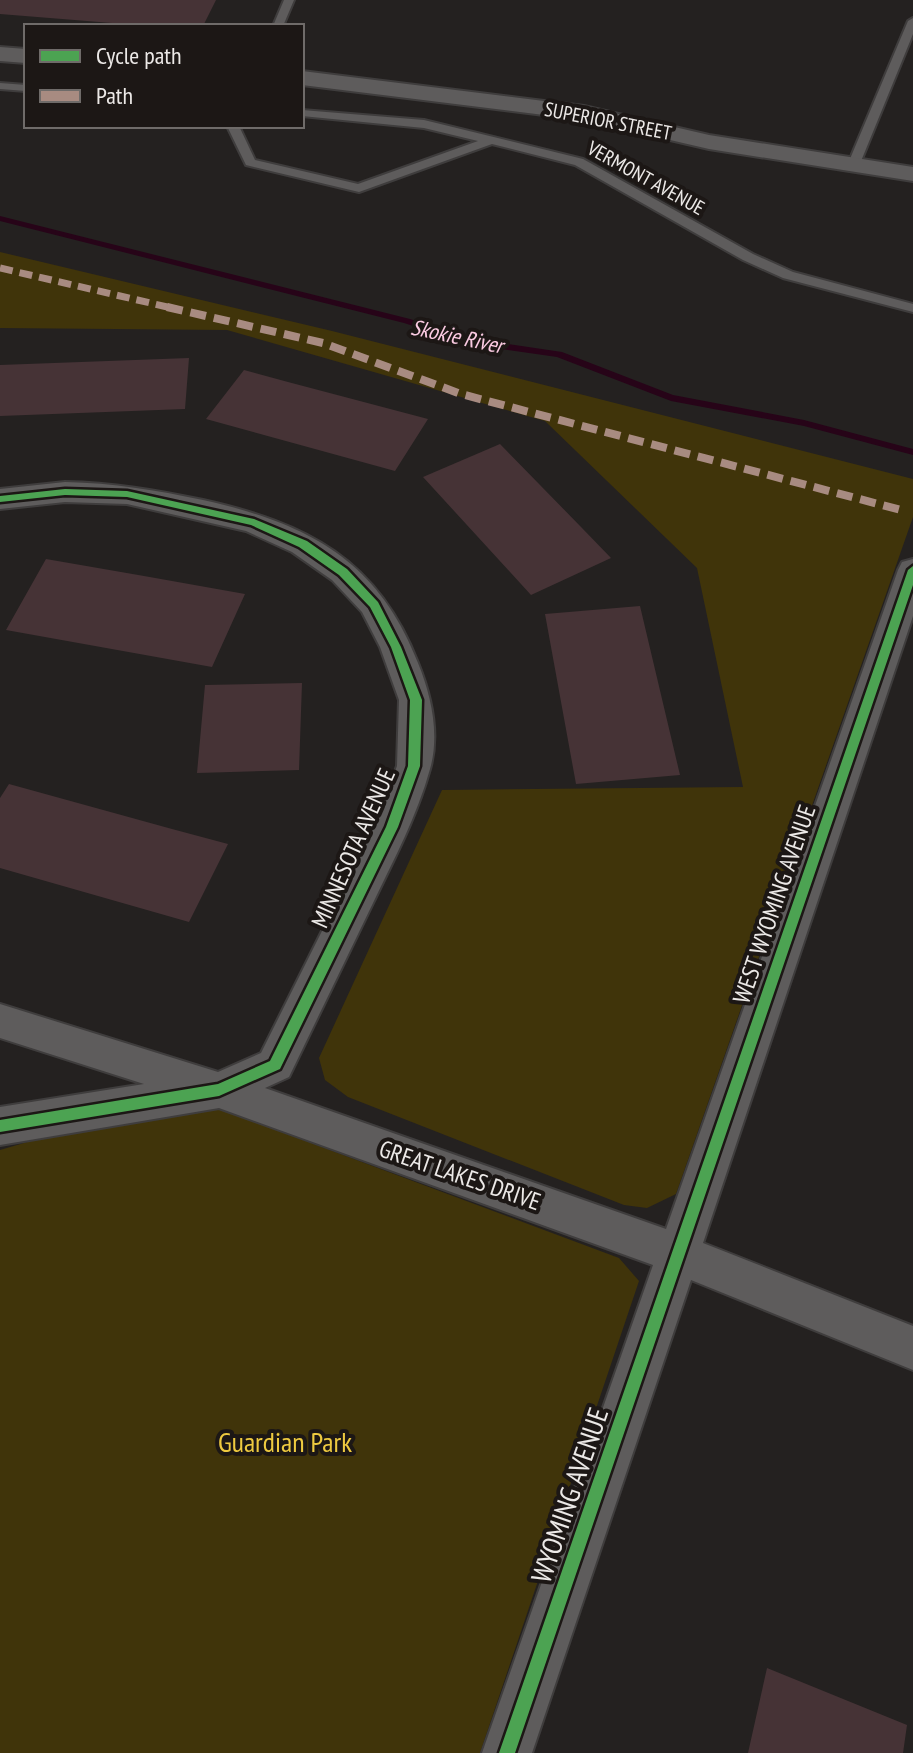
<svg xmlns="http://www.w3.org/2000/svg" width="913" height="1753" viewBox="0 0 913 1753" font-family="'PT Sans Narrow',sans-serif">
<style>
.green{fill:#40340a}
.lines{fill:none;stroke-linecap:round;stroke-linejoin:round}
.stream{fill:#270418;fill-rule:evenodd}
.building{fill:#463336}
.service-casing{stroke:#3f3d3d;stroke-width:4}
.minor-casing{stroke:#3f3d3d;stroke-width:4}
.service{fill:#5e5c5c;fill-rule:evenodd}
.minor{fill:#5e5c5c;fill-rule:evenodd}
.quiet-far1{stroke:#a88b81;stroke-width:7;stroke-dasharray:13 7;stroke-linecap:butt}
.quiet{stroke:#a88b81;stroke-width:8;stroke-dasharray:16 8;stroke-linecap:butt}
.cycleway-casing{stroke:#1c1715;stroke-width:5}
.cycleway{fill:#4ca352;fill-rule:evenodd}
.labels{text-anchor:middle;dominant-baseline:central;stroke-width:8;stroke-linejoin:round;paint-order:stroke}
.far-street-label{font-size:20px;fill:#ece9e7;stroke:#1c1715}
.far-water-label{font-size:22px;font-style:italic;fill:#facae1;stroke:#1c1715}
.street-label{font-size:24px;fill:#ece9e7;stroke:#1c1715}
.near-park-label{font-size:28px;fill:#eeca40;stroke:#1c1715}
.near-street-label{font-size:28px;fill:#ece9e7;stroke:#1c1715}
</style>
<rect width="100%" height="100%" fill="#242120"/>
<path class="green" d="M 0,252 L 332,331 L 913,479 L 913,517 L 676,1194 L 647,1208 L 624,1205 L 348,1097 L 325,1080 L 319,1058 L 442,790 L 743,787 L 697,568 L 545,421 L 227,330 L 0,328 Z
M 185,1096 L 619,1258 L 639,1281 L 480,1753 L 0,1753 L 0,1150 Z"/>
<g class="lines">
<path class="stream" d="M 0,216 L 410,319 L 473,339 L 562,352 L 673,395 L 804,420 L 913,449 L 913,455 L 804,426 L 671,401 L 557,357 L 472,345 L 404,323 L 0,221 Z"/>
</g>
<path class="building" d="M 0,0 L 216,0 L 203,26 L 149,26 L 0,14 Z
M 189,358 L 185,409 L 0,416 L 0,365 Z
M 244,370 L 288,382 L 428,419 L 395,471 L 206,419 Z
M 500,444 L 582,528 L 611,558 L 531,595 L 423,477 Z
M 46,559 L 144,576 L 245,594 L 212,667 L 6,630 Z
M 640,606 L 680,775 L 576,784 L 545,614 Z
M 302,683 L 299,770 L 197,773 L 205,685 Z
M 9,784 L 172,829 L 228,844 L 189,922 L 0,868 L 0,798 Z
M 767,1668 L 907,1725 L 903,1753 L 748,1753 Z"/>
<g class="lines">
<defs>
<path id="service" d="M 284,0 L 294,0 L 283,26 L 273,26 Z
M 913,18 L 913,34 L 859,166 L 849,169 L 847,166 L 908,21 Z
M 0,83 L 26,85 L 26,91 L 0,89 Z
M 302,110 L 424,120 L 583,159 L 753,254 L 793,272 L 913,304 L 913,312 L 783,278 L 743,260 L 575,165 L 492,144 L 359,192 L 246,165 L 227,126 L 239,126 L 255,160 L 358,184 L 478,141 L 424,128 L 302,116 Z"/>
<path id="minor" d="M 0,47 L 26,49 L 26,63 L 0,61 Z
M 302,71 L 584,106 L 709,135 L 913,167 L 913,181 L 709,149 L 584,120 L 302,85 Z
M 65,482 C 114,483 155,490 203,500 C 306,523 378,559 418,663 C 431,695 440,734 430,769 C 417,816 394,859 373,903 C 345,961 317,1019 289,1077 L 265,1088 L 666,1229 L 898,570 L 902,562 L 913,559 L 913,616 L 703,1243 L 913,1326 L 913,1370 L 691,1280 L 532,1753 L 482,1753 L 653,1265 L 219,1108 L 0,1145 L 0,1107 L 144,1084 L 0,1038 L 0,1004 L 218,1072 L 261,1053 L 374,827 L 397,766 L 399,700 L 380,647 L 362,612 L 332,580 L 292,552 L 246,531 L 127,504 L 65,502 L 0,509 L 0,489 Z"/>
</defs>
<use href="#service" class="service-casing"/>
<use href="#minor" class="minor-casing"/>
<use href="#service" class="service"/>
<use href="#minor" class="minor"/>
<path class="quiet-far1" d="M 0,268 L 176,309"/>
<path class="quiet" d="M 167,307 L 323,343 L 461,394 L 905,511"/>
<defs>
<path id="cycleway" d="M 65,489 L 127,491 L 254,519 L 307,541 L 347,569 L 378,602 L 401,647 L 422,700 L 420,766 L 398,827 L 280,1069 L 219,1096 L 0,1132 L 0,1120 L 218,1084 L 270,1061 L 386,827 L 408,766 L 410,700 L 391,647 L 370,607 L 339,575 L 299,547 L 251,525 L 127,497 L 65,495 L 0,502 L 0,496 Z
M 913,566 L 913,585 L 515,1753 L 499,1753 L 908,570 Z"/>
</defs>
<use href="#cycleway" class="cycleway-casing"/>
<use href="#cycleway" class="cycleway"/>
</g>
<g class="labels">
<g class="far-street-label">
<text transform="translate(608 121) rotate(11)">SUPERIOR STREET</text>
<text transform="translate(646 178) rotate(29)">VERMONT AVENUE</text>
</g>
<g class="far-water-label">
<text transform="translate(457 336) rotate(12)">Skokie River</text>
</g>
<g class="street-label">
<text transform="translate(353 848) rotate(-66)">MINNESOTA AVENUE</text>
<text transform="translate(774 904) rotate(-71)">WEST WYOMING AVENUE</text>
<text transform="translate(460 1175) rotate(19)">GREAT LAKES DRIVE</text>
</g>
<g class="near-park-label">
<text x="285" y="1441">Guardian Park</text>
</g>
<g class="near-street-label">
<text transform="translate(569 1495) rotate(-71)">WYOMING AVENUE</text>
</g>
</g>
<rect x="24" y="24" width="280" height="104" fill="#1c1715" stroke="#6f6b69" stroke-width="2"/>
<rect x="40" y="50" width="40" height="12" fill="#4ca352" stroke="#6f6b69" stroke-width="2"/>
<text x="96" y="64" font-size="24" fill="#ece9e7">Cycle path</text>
<rect x="40" y="90" width="40" height="12" fill="#a88b81" stroke="#6f6b69" stroke-width="2"/>
<text x="96" y="104" font-size="24" fill="#ece9e7">Path</text>
</svg>
